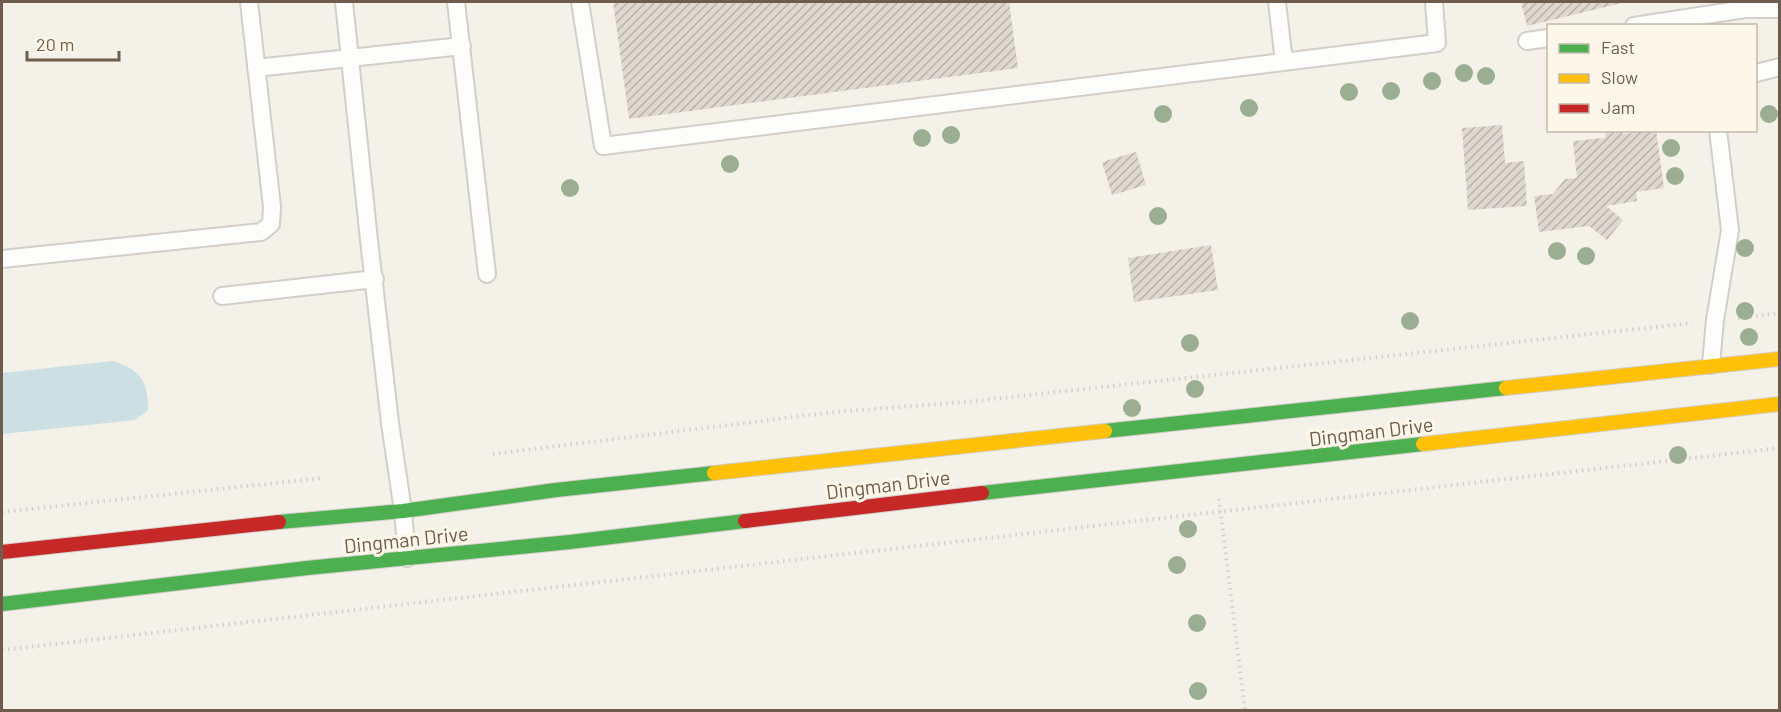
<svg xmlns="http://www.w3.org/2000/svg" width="1781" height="712" viewBox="0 0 1781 712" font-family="Barlow,sans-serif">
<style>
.water{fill:#ccdfe3}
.building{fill:url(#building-hatch)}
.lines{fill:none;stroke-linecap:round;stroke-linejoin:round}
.lane-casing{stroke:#d3cec7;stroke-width:20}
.fast-casing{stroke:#d3cec7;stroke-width:16}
.slow-casing{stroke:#d3cec7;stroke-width:16}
.jam-casing{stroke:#d3cec7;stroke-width:16}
.path{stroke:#d6d0ca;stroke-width:4;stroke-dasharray:1.5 4.5;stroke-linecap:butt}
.lane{stroke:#fdfdfc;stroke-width:16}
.fast{stroke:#4caf50;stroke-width:14}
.slow{stroke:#ffc107;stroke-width:14}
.jam{stroke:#c62828;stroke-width:14}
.tree{fill:#9bae91}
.labels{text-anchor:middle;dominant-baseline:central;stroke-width:6;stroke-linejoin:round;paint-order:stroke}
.street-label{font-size:20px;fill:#6e5c4d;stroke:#fcf7e9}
</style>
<defs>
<pattern id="building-hatch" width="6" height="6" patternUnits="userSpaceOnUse" patternTransform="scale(1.5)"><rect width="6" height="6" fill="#dfd8d0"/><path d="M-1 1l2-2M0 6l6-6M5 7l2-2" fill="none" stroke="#b9b2ab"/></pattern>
</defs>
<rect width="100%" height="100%" fill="#f4f1e9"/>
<path class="water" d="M 113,361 C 140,370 148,380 148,410 L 135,420 L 2,434 L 2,373 Z"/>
<path class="building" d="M 613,2 L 1009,2 L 1018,68 L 629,119 Z
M 1521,2 L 1626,2 L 1527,26 Z
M 1502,125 L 1505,163 L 1524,161 L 1527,206 L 1468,210 L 1462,128 Z
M 1606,130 L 1622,130 L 1623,134 L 1656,130 L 1664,188 L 1636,192 L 1637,201 L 1606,206 L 1623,220 L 1607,240 L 1589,226 L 1539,232 L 1534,196 L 1553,194 L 1565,179 L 1577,178 L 1573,141 L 1605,138 Z
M 1136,152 L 1146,185 L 1112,195 L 1102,162 Z
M 1211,245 L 1218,290 L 1134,302 L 1128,258 Z"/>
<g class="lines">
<defs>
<path id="lane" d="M 344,2 L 369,240 L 390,423 L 403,511 L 407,558
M 456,2 L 487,274
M 580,2 L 603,146 L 1437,43 L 1434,2
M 1277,2 L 1284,62
M 1634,26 L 1745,9 L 1780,9
M 1527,41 L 1548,38
M 256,68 L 462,46
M 1756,73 L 1780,67
M 2,259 L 261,232 L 271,224 L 272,207 L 249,2
M 222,296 L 375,279
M 1711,365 L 1715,320 L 1730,230 L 1718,130"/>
<path id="fast" d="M 1105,431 L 1506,388
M 982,493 L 1423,444
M 279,522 L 403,511 L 556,490 L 714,473
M 2,604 L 307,568 L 570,542 L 745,521"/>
<path id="slow" d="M 1506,388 L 1780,359
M 1423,444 L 1780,404
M 714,473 L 1105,431"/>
<path id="jam" d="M 745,521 L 982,493
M 2,552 L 279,522"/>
</defs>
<use href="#lane" class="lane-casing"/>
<use href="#fast" class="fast-casing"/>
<use href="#slow" class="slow-casing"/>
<use href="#jam" class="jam-casing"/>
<path class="path" d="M 1738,318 L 1780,313
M 493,454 L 834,412 L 965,402 L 1692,323
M 1219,499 L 1245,710
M 2,512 L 323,478
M 2,650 L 1780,448"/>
<use href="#lane" class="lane"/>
<use href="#fast" class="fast"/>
<use href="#slow" class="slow"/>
<use href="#jam" class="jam"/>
</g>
<g class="tree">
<circle cx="1464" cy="73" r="9"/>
<circle cx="1486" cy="76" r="9"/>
<circle cx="1432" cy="81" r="9"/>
<circle cx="1391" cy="91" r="9"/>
<circle cx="1349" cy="92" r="9"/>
<circle cx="1249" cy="108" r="9"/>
<circle cx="1163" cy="114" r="9"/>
<circle cx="1769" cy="114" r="9"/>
<circle cx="951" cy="135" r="9"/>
<circle cx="922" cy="138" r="9"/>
<circle cx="1671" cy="148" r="9"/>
<circle cx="730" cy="164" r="9"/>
<circle cx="1675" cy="176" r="9"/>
<circle cx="570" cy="188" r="9"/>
<circle cx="1158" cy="216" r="9"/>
<circle cx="1745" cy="248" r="9"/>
<circle cx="1557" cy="251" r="9"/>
<circle cx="1586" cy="256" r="9"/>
<circle cx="1745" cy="311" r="9"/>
<circle cx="1410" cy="321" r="9"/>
<circle cx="1749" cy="337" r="9"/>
<circle cx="1190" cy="343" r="9"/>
<circle cx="1195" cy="389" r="9"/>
<circle cx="1132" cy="408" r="9"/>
<circle cx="1678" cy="455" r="9"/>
<circle cx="1188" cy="529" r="9"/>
<circle cx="1177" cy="565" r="9"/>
<circle cx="1197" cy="623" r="9"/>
<circle cx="1198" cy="691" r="9"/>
</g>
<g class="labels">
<g class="street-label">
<text transform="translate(1371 431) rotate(-7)">Dingman Drive</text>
<text transform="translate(888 484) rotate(-7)">Dingman Drive</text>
<text transform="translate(406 539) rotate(-6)">Dingman Drive</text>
</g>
</g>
<rect width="1781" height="712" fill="none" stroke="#6e5c4d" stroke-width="6"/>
<rect x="1547" y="24" width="210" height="108" fill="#fcf7e9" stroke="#c3b9ab" stroke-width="1.5"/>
<rect x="1559" y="44" width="30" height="9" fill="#4caf50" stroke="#c3b9ab" stroke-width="1.5"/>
<text x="1601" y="54" font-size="18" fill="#6e5c4d">Fast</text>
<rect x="1559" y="74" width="30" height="9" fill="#ffc107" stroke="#c3b9ab" stroke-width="1.5"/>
<text x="1601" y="84" font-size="18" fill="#6e5c4d">Slow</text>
<rect x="1559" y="104" width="30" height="9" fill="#c62828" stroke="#c3b9ab" stroke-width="1.5"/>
<text x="1601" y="114" font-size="18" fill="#6e5c4d">Jam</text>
<path d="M27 51v9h92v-9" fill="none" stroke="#6e5c4d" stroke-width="3"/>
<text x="36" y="51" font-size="18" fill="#6e5c4d" stroke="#fcf7e9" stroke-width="4.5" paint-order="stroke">20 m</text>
</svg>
